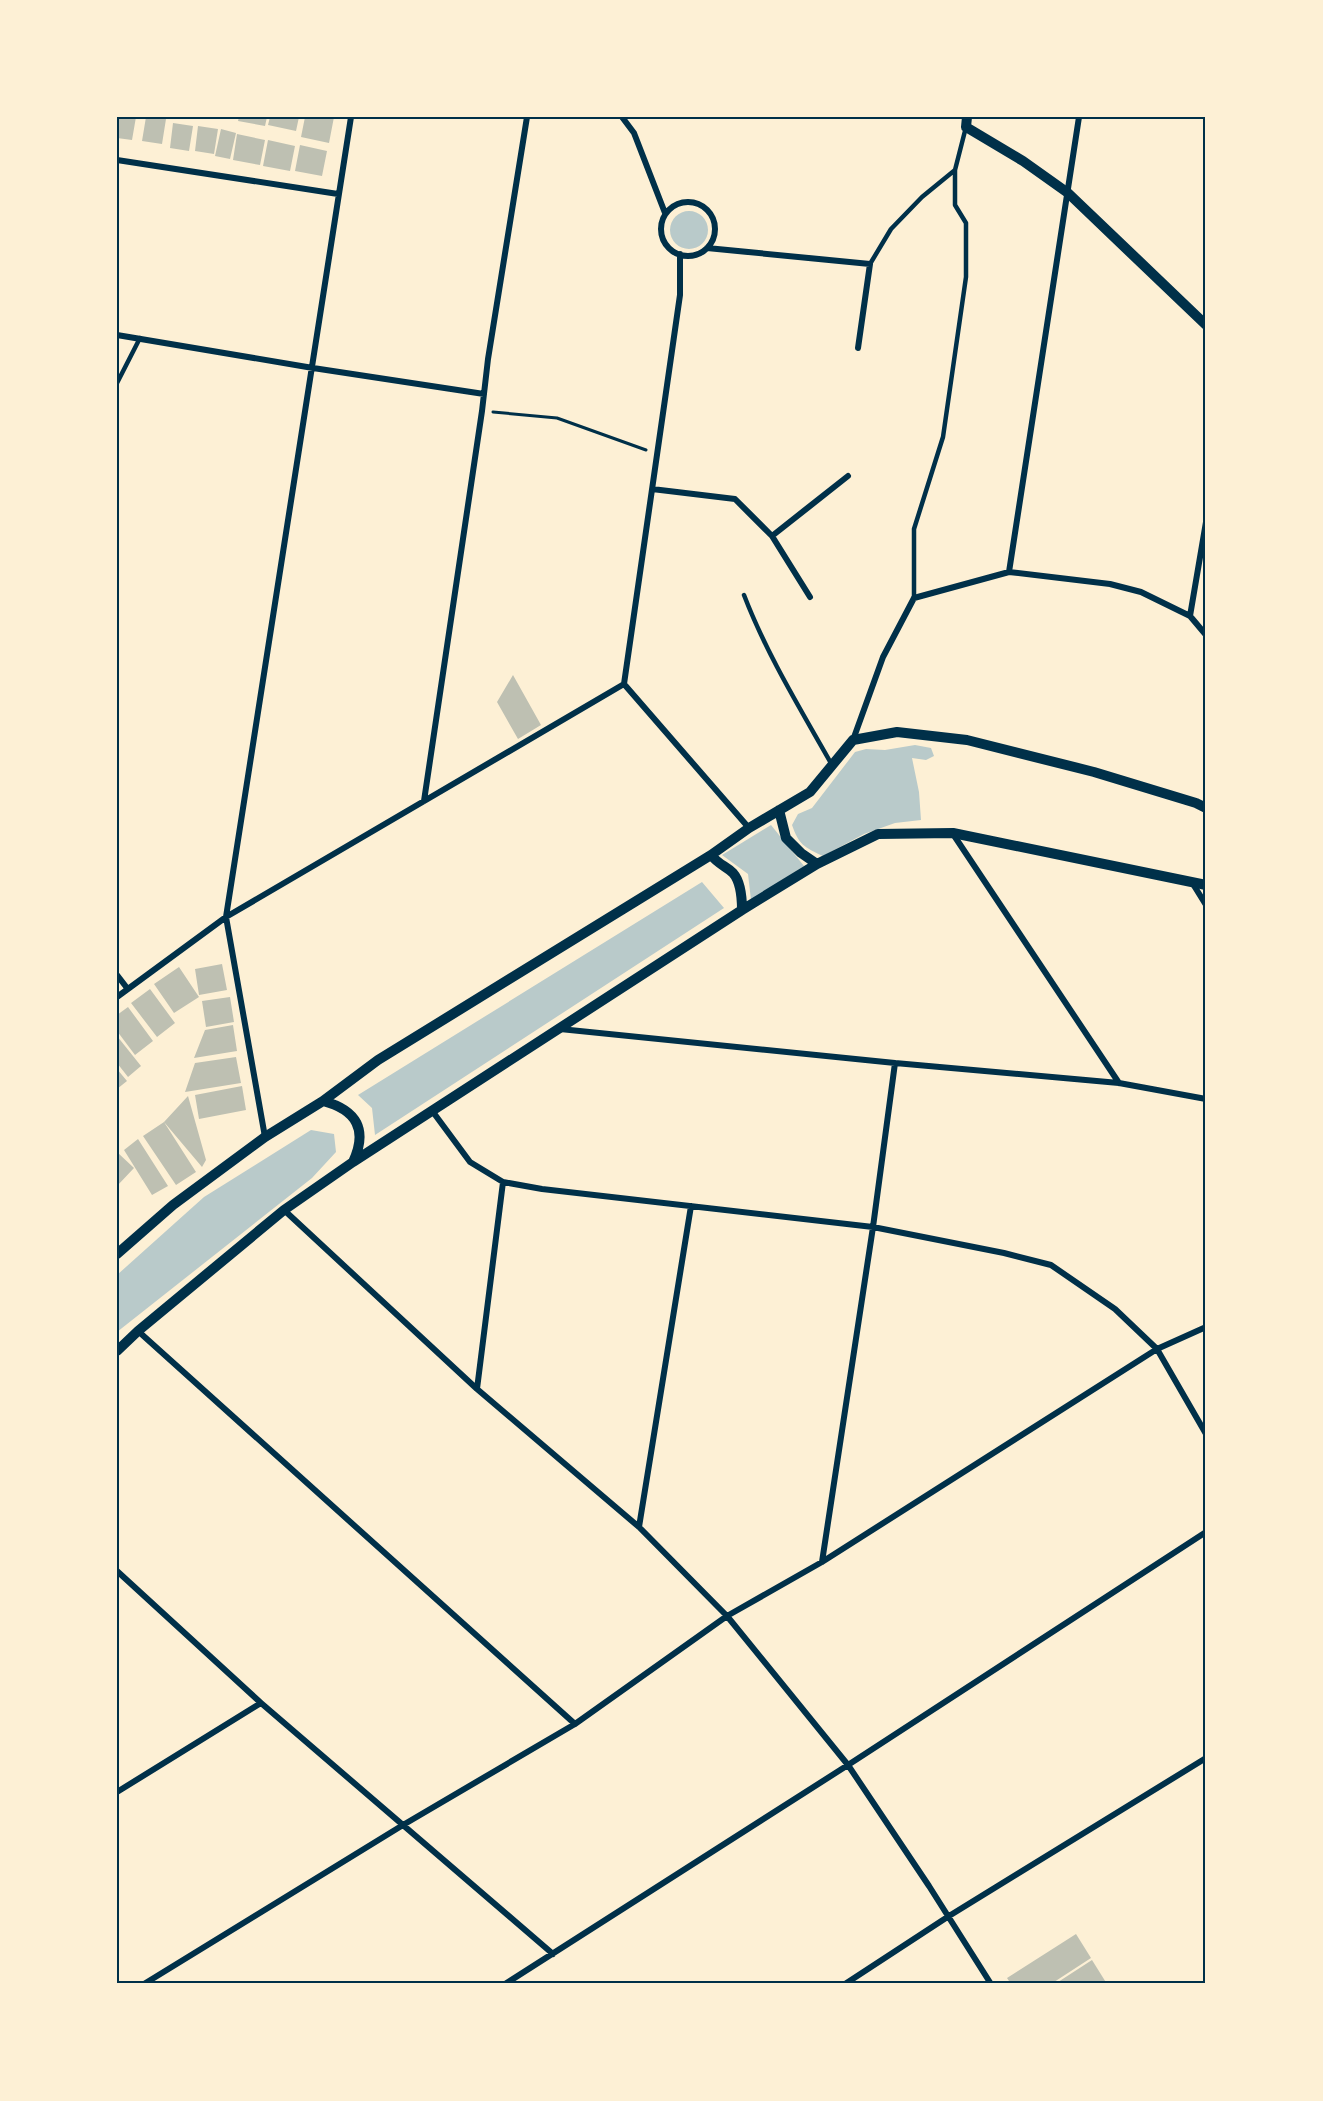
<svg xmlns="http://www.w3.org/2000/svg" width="1323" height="2101" viewBox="0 0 1323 2101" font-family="Roboto,sans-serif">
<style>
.green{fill:#b9caca}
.building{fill:#bec0b2}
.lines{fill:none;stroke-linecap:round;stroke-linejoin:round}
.path{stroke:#003049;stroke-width:3}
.service{stroke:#003049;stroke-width:4.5}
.minor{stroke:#003049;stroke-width:6}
.tertiary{stroke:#003049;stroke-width:10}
.neatline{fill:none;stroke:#003049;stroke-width:2}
</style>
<rect width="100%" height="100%" fill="#fdf0d5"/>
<path class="green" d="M670 230a19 19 0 1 1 38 0a19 19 0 1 1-38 0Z
M 915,745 L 931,748 L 934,756 L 926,760 L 912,758 L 919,792 L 921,820 L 895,823 L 864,834 L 823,856 C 804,847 799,845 792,825 L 798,814 L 812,808 L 855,752 L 866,749 L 885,750 Z
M 771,825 L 804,866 L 751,900 L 748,874 L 722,855 Z
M 702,882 L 724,908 L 375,1135 L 372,1108 L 358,1095 Z
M 311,1130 L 334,1134 L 336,1152 L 312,1178 L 117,1332 L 117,1275 L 204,1197 Z"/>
<path class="building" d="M 117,117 L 136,117 L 132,140 L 117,138 Z
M 146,117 L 166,119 L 162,144 L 142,141 Z
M 239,117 L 267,117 L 265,126 L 238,121 Z
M 270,117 L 299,117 L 296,131 L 268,125 Z
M 305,117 L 334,117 L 329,143 L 301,137 Z
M 173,123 L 193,126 L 189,151 L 170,148 Z
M 198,126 L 218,129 L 214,154 L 195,151 Z
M 221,129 L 236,133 L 230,159 L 215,156 Z
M 237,134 L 265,140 L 260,165 L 233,160 Z
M 268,140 L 295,146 L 290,171 L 263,166 Z
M 300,145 L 327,151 L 322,176 L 295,171 Z
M 513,675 L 541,725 L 518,739 L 497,702 Z
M 222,964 L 227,990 L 199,995 L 195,969 Z
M 179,967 L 199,997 L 174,1013 L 154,984 Z
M 150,989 L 175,1023 L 157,1037 L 131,1003 Z
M 230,997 L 234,1022 L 206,1027 L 202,1001 Z
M 128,1007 L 153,1041 L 135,1055 L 117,1031 L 117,1015 Z
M 233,1025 L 237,1051 L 194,1058 L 205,1030 Z
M 117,1036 L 141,1066 L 128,1077 L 117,1063 Z
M 236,1057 L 241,1083 L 185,1092 L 195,1063 Z
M 117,1069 L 127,1081 L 117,1089 Z
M 242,1086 L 246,1110 L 199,1119 L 195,1095 Z
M 188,1096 L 206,1160 L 202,1167 L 164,1122 Z
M 164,1122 L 196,1172 L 176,1185 L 143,1136 Z
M 138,1139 L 168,1186 L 152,1195 L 124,1150 Z
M 117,1152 L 134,1168 L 117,1186 Z
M 1076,1934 L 1091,1958 L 1051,1984 L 1011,1984 L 1007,1978 Z
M 1092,1960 L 1107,1984 L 1055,1984 Z"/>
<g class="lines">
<path class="path" d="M 493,412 L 557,418 L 646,450"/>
<path class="service" d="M 870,264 L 891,229 L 922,197 L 955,170
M 117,383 L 140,338
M 744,595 C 767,655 801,710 832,765
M 914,598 L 914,529 L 943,437 L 966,277 L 966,223 L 955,205 L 955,170 L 966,127"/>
<path class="minor" d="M 622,117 L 634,133 L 665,213
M 117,160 L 338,194
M661 229a27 27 0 1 1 54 0a27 27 0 1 1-54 0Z
M 707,248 L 870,264 L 858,348
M 680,254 L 680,295 L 624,684 L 749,828
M 117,335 L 313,368 L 484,394
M 652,489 L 735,499 L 772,536 L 810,597
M 772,536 L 848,476
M 1009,572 L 1079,117
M 1190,616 L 1206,522
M 853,740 L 883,657 L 914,598 L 1009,572 L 1110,584 L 1141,592 L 1190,616 L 1206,635
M 424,801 L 482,411 L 488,359 L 527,117
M 953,834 L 1119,1083
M 1193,884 L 1206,905
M 117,975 L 127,988
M 117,997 L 226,917 L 624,684
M 560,1029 L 895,1063 L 1119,1083 L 1206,1099
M 433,1112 L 470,1162 L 503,1182 L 542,1189 L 873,1227 L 1004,1253 L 1051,1265 L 1115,1309 L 1157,1349 L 1206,1434
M 265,1137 L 226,917 L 351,117
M 284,1210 L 477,1389 L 639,1527 L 727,1616 L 848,1765 L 929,1886 L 991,1984
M 138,1331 L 575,1724
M 477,1389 L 503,1182
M 639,1527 L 691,1206
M 822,1562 L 873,1227 L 895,1063
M 117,1571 L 261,1703 L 553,1954
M 117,1792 L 261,1703
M 144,1984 L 403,1825 L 575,1724 L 727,1616 L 822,1562 L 1157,1349 L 1206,1327
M 505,1984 L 848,1765 L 1206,1532
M 845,1984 L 949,1916 L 1206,1758
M 1204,1984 L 1206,1983"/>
<path class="tertiary" d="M 967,117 L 966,127 L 1023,161 L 1068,193 L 1206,325
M 779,810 L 786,838 L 801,853 L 817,864
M 711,855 C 719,865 726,866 733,873 C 741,882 742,899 742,910
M 323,1101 C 357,1110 368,1130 353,1162
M 117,1254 L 173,1205 L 265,1137 L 323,1101 L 378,1060 L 711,855 L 749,828 L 810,792 L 853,740 L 897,732 L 967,740 L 1094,772 L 1196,803 L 1206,808
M 117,1351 L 138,1331 L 284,1210 L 353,1162 L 742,910 L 817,864 L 878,834 L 953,833 L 1206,885"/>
</g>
<rect width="1323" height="2101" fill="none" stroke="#fdf0d5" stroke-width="237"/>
<rect x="118" y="118" width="1086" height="1864" class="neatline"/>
</svg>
